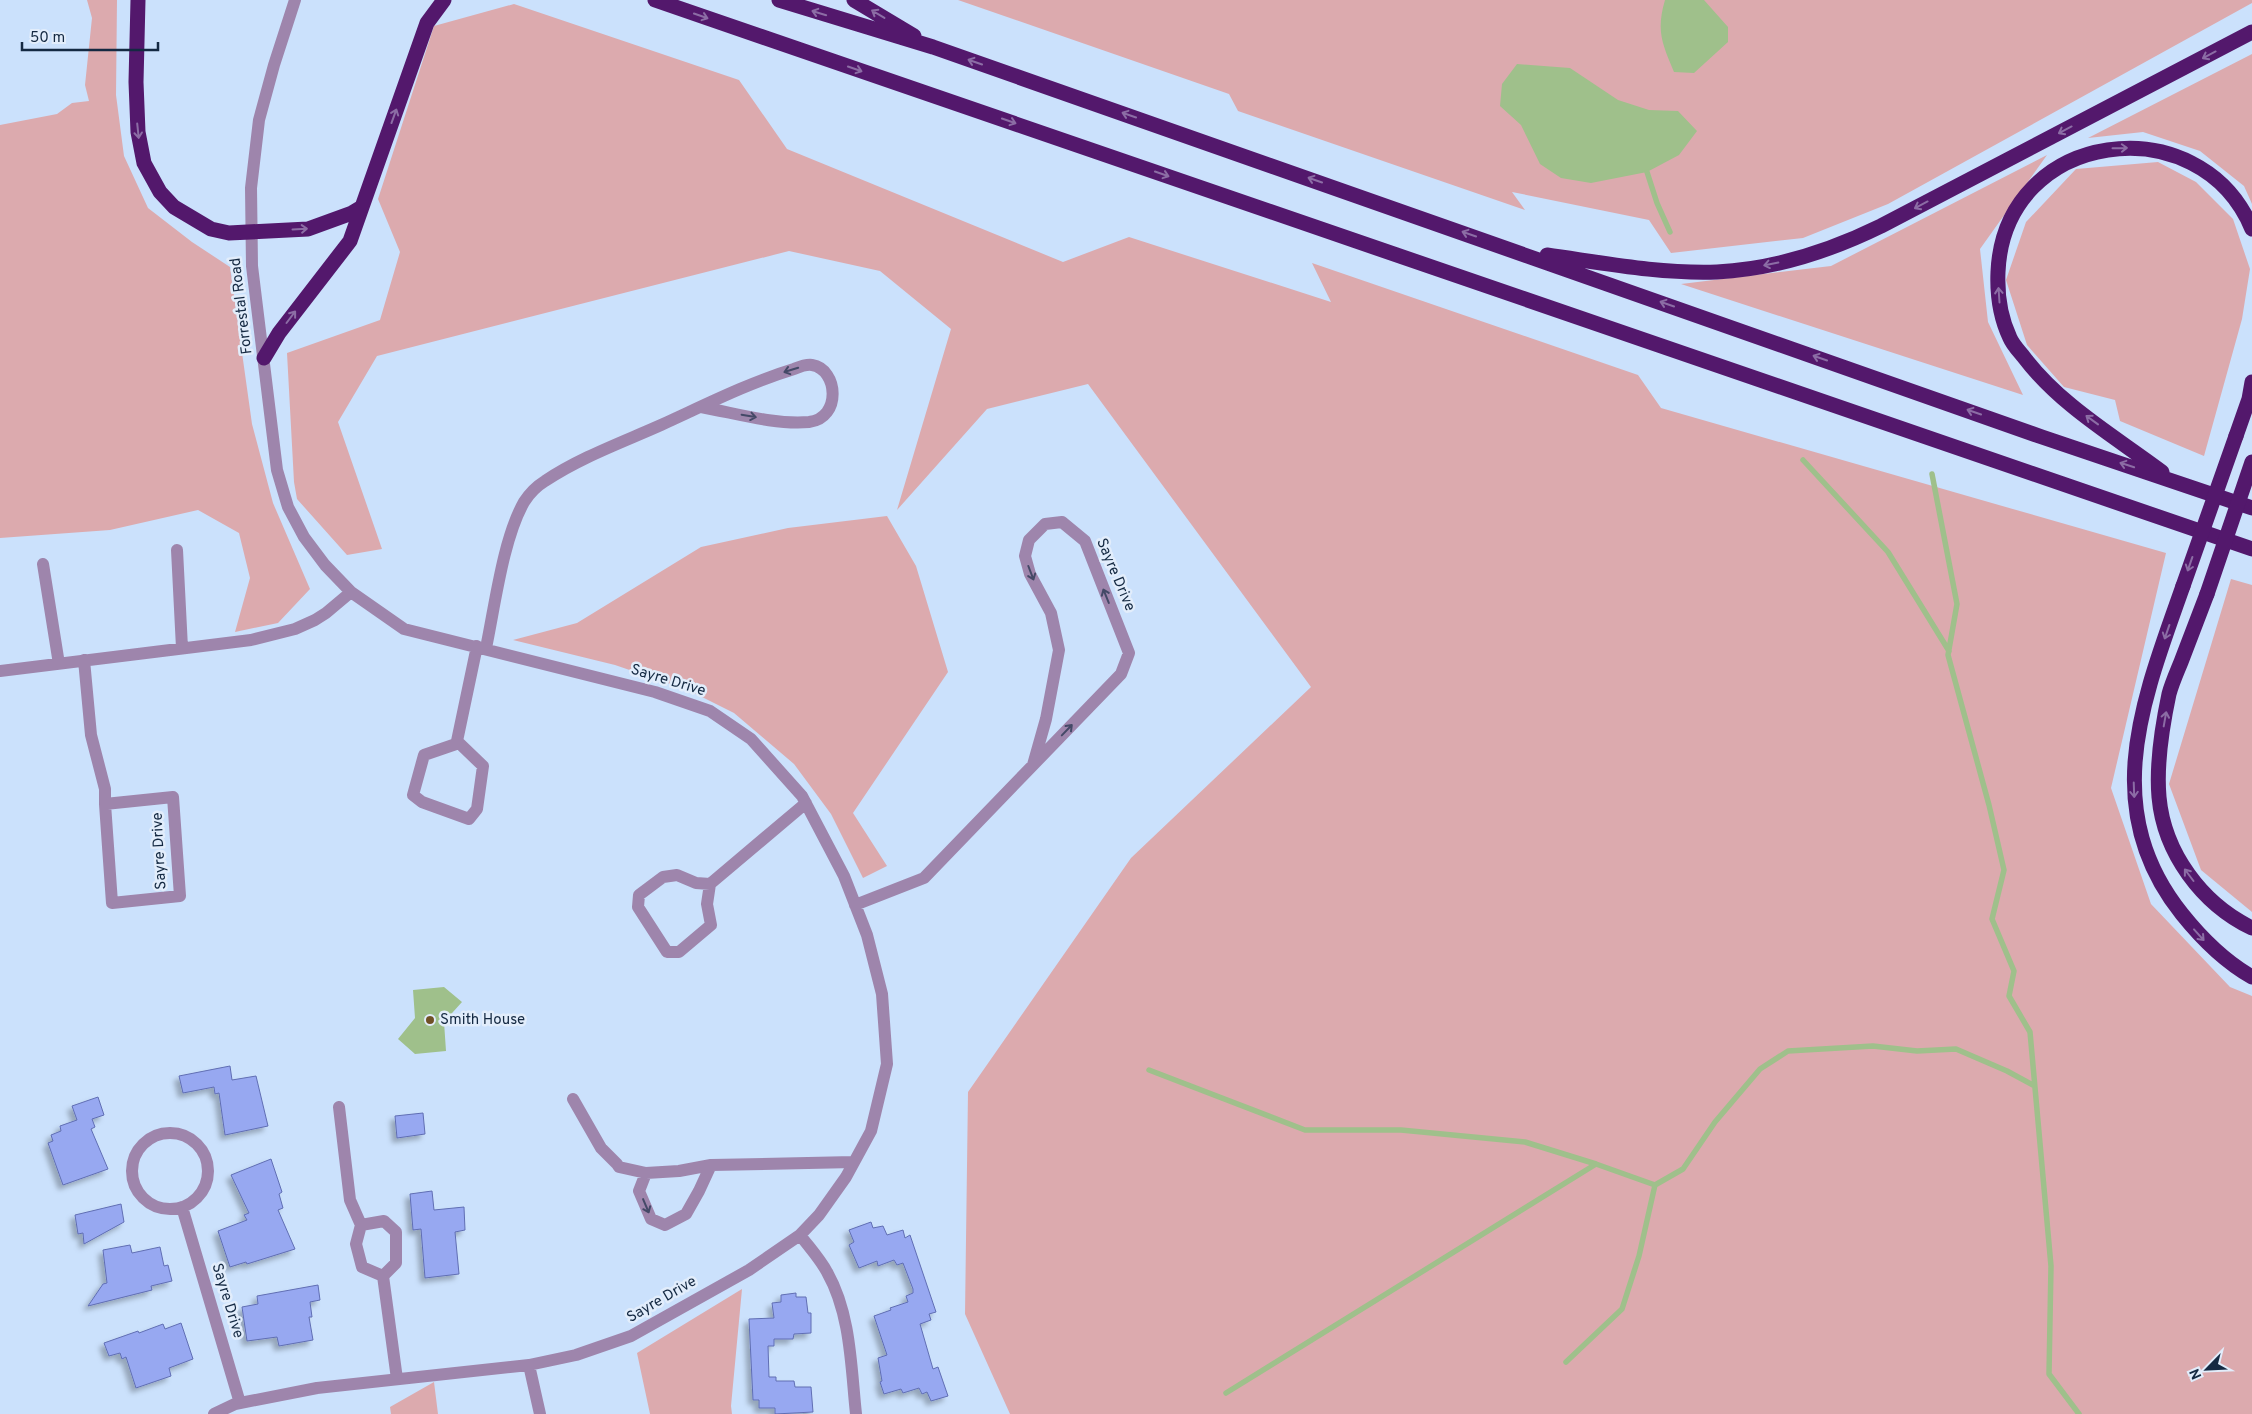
<svg xmlns="http://www.w3.org/2000/svg" width="2252" height="1414" viewBox="0 0 2252 1414" font-family="Overpass,sans-serif">
<style>
.green{fill:#dcaaae}
.water{fill:#9fc08b}
.lines{fill:none;stroke-linecap:round;stroke-linejoin:round}
.stream{stroke:#9fc08b;stroke-width:5.5}
.building{fill:#97a8f1;stroke:#606eb3;filter:url(#shadow)}
.street{stroke:#9e85ac;stroke-width:12}
.highway{stroke:#53186c;stroke-width:15}
.highway-bridge{stroke:#53186c;stroke-width:15}
.oneway{stroke:#8c6da5}
.oneway2{stroke:#444967}
.poi-dot{fill:#705126;stroke:#e2edfb;stroke-width:2}
.labels{text-anchor:middle;dominant-baseline:central;stroke-width:5;stroke-linejoin:round;paint-order:stroke}
.street-label{font-size:15px;fill:#142942;stroke:#e2edfb}
.poi-label{font-size:15px;fill:#142942;stroke:#e2edfb;text-anchor:start}
</style>
<defs>
<filter id="shadow"><feDropShadow dx="-4.5" dy="4.5" stdDeviation="2.5" flood-color="#0004"/></filter>
</defs>
<rect width="100%" height="100%" fill="#cbe1fc"/>
<path class="green" d="M 87,0 L 117,0 L 116,95 L 124,156 L 148,208 L 192,242 L 230,267 L 252,424 L 273,503 L 310,589 L 278,623 L 235,632 L 250,578 L 239,533 L 198,510 L 110,530 L 0,538 L 0,125 L 57,114 L 72,103 L 89,101 L 85,85 L 92,18 Z
M 958,0 L 2252,0 L 2252,3 L 1888,204 L 1803,238 L 1671,253 L 1649,220 L 1512,192 L 1525,210 L 1238,111 L 1229,94 Z
M 514,4 L 739,80 L 787,149 L 1063,262 L 1129,237 L 1331,302 L 1312,263 L 1638,375 L 1661,408 L 2166,553 L 2111,788 L 2151,904 L 2230,987 L 2252,996 L 2252,1414 L 1010,1414 L 965,1314 L 968,1092 L 1131,858 L 1311,687 L 1088,384 L 987,409 L 897,510 L 951,329 L 880,271 L 789,251 L 377,356 L 338,422 L 382,549 L 347,555 L 297,499 L 294,482 L 287,353 L 380,320 L 400,252 L 378,199 L 434,26 Z
M 2252,54 L 2252,204 L 2244,186 L 2200,151 L 2143,132 L 2088,138 Z
M 2047,155 L 1980,249 L 1988,322 L 2023,395 L 1681,284 L 1831,266 Z
M 2158,162 L 2196,182 L 2233,219 L 2250,269 L 2242,319 L 2204,456 L 2120,421 L 2115,400 L 2064,387 L 2027,345 L 2006,280 L 2026,222 L 2076,169 Z
M 887,516 L 916,566 L 948,672 L 853,813 L 887,866 L 863,878 L 831,814 L 794,764 L 734,713 L 688,690 L 615,665 L 513,640 L 577,623 L 701,547 L 788,528 Z
M 2231,579 L 2252,585 L 2252,912 L 2201,870 L 2169,784 Z
M 742,1289 L 731,1406 L 732,1414 L 650,1414 L 637,1353 Z
M 434,1382 L 438,1414 L 391,1414 L 390,1407 Z"/>
<path class="water" d="M 1665,0 L 1704,0 L 1728,27 L 1728,42 L 1694,73 L 1674,72 C 1662,43 1656,31 1665,0 Z
M 1517,64 L 1570,68 L 1618,100 L 1649,110 L 1678,111 L 1697,131 L 1679,155 L 1647,172 L 1591,183 L 1561,178 L 1540,164 L 1521,125 L 1500,106 L 1502,84 Z
M 444,987 L 462,1002 L 444,1022 L 446,1051 L 415,1054 L 398,1039 L 415,1018 L 413,990 Z"/>
<g class="lines">
<path class="stream" d="M 1647,172 L 1657,203 L 1670,232
M 1803,460 L 1888,552 L 1949,651
M 1932,474 L 1957,604 L 1948,655 L 1989,805 L 2004,870 L 1992,919 L 2014,971 L 2009,996 L 2030,1032 L 2051,1266 L 2049,1374 L 2079,1414
M 1149,1070 L 1305,1130 L 1401,1130 L 1525,1142 L 1596,1164
M 1566,1362 L 1622,1309 L 1639,1256 L 1655,1185
M 1226,1393 L 1596,1164 L 1655,1185 L 1683,1169 L 1715,1122 L 1760,1069 L 1788,1051 L 1873,1046 L 1917,1051 L 1956,1049 L 2007,1071 L 2033,1085"/>
</g>
<path class="building" d="M 230,1066 L 232,1080 L 256,1076 L 268,1126 L 225,1135 L 219,1093 L 215,1094 L 214,1087 L 183,1093 L 179,1076 Z
M 98,1097 L 104,1115 L 92,1119 L 95,1127 L 91,1129 L 108,1169 L 63,1185 L 48,1143 L 53,1141 L 51,1135 L 61,1131 L 60,1126 L 77,1120 L 72,1106 Z
M 423,1113 L 425,1134 L 397,1138 L 395,1116 Z
M 271,1159 L 282,1192 L 279,1194 L 283,1208 L 278,1210 L 295,1249 L 247,1264 L 246,1262 L 230,1267 L 218,1231 L 247,1220 L 244,1215 L 249,1213 L 231,1175 Z
M 432,1191 L 434,1210 L 464,1207 L 465,1230 L 455,1232 L 459,1274 L 425,1278 L 421,1229 L 413,1230 L 410,1194 Z
M 121,1204 L 124,1222 L 84,1244 L 83,1233 L 78,1234 L 75,1215 Z
M 871,1222 L 873,1228 L 883,1226 L 887,1235 L 903,1230 L 905,1238 L 910,1235 L 936,1312 L 929,1314 L 931,1320 L 920,1324 L 933,1369 L 938,1367 L 948,1396 L 931,1401 L 927,1392 L 922,1394 L 919,1388 L 903,1393 L 901,1389 L 884,1394 L 880,1382 L 882,1381 L 878,1358 L 887,1355 L 874,1316 L 891,1310 L 890,1308 L 908,1302 L 906,1296 L 913,1293 L 913,1289 L 903,1263 L 897,1265 L 894,1260 L 878,1266 L 877,1261 L 859,1268 L 849,1245 L 854,1242 L 849,1230 Z
M 130,1245 L 132,1253 L 160,1247 L 164,1266 L 168,1265 L 172,1281 L 151,1286 L 152,1290 L 88,1306 L 103,1284 L 107,1283 L 103,1250 Z
M 318,1285 L 320,1300 L 310,1302 L 312,1317 L 309,1317 L 313,1340 L 279,1346 L 277,1337 L 247,1341 L 242,1307 L 258,1304 L 257,1296 Z
M 796,1293 L 796,1297 L 806,1297 L 808,1313 L 811,1313 L 811,1333 L 794,1334 L 793,1339 L 774,1339 L 774,1346 L 768,1346 L 769,1377 L 776,1377 L 776,1381 L 794,1381 L 795,1387 L 811,1387 L 813,1412 L 775,1414 L 775,1408 L 759,1408 L 759,1400 L 753,1400 L 749,1319 L 774,1318 L 772,1303 L 781,1302 L 781,1295 Z
M 181,1323 L 193,1359 L 169,1368 L 171,1376 L 136,1388 L 126,1357 L 122,1359 L 120,1353 L 109,1356 L 104,1343 L 138,1331 L 139,1333 L 163,1324 L 165,1329 Z"/>
<g class="lines">
<path class="street" d="M 177,550 L 182,648
M 43,564 L 59,664
M 486,648 C 495,605 503,539 524,502 C 529,494 537,486 545,481 C 581,457 623,442 661,425 C 705,405 748,383 794,369 C 799,367 806,364 812,365 C 838,369 842,418 809,422 C 774,425 735,413 701,407
M 84,660 L 91,735 L 105,789 L 105,804 L 112,903 L 180,896 L 173,797 L 105,804
M 0,671 L 251,640 L 295,629 L 315,620 L 326,613 L 351,592
M 457,741 L 483,766 L 477,809 L 469,819 L 422,802 L 413,795 L 424,755 L 456,744 Z
M 457,741 L 477,646
M 677,875 L 696,883 L 710,884 L 707,904 L 711,925 L 679,952 L 667,952 L 638,907 L 639,895 L 663,877 Z
M 710,884 L 806,803
M 855,905 L 924,878 L 1121,674 L 1129,653 L 1085,541 L 1062,522 L 1045,524 L 1029,540 L 1025,556 L 1030,574 L 1051,613 L 1059,650 L 1046,719 L 1033,765
M 573,1099 L 601,1148 L 617,1164 L 619,1167 L 646,1173
M 339,1107 L 350,1200 L 361,1225
M132 1171a38 38 0 1 1 76 0a38 38 0 1 1-76 0Z
M 711,1165 L 699,1191 L 686,1214 L 665,1225 L 651,1219 L 639,1191 L 646,1173 L 679,1171 L 711,1165 L 854,1162
M 182,1207 L 240,1403
M 800,1235 C 809,1247 820,1259 827,1272 C 851,1314 851,1368 856,1414
M 383,1276 L 362,1267 L 356,1244 L 361,1225 L 384,1221 L 396,1232 L 396,1263 L 383,1276 L 397,1379
M 529,1365 L 540,1414
M 214,1414 L 235,1404 L 317,1388 L 529,1365 L 576,1355 L 631,1336 L 749,1270 L 800,1235 L 819,1215 L 846,1177 L 871,1131 L 887,1064 L 882,994 L 867,935 L 844,876 L 802,796 L 751,739 L 710,711 L 655,692 L 404,629 L 351,592 L 325,565 L 304,537 L 288,507 L 277,470 L 252,266 L 251,188 L 259,120 L 274,65 L 295,0"/>
<path class="highway" d="M 138,0 L 136,82 L 138,132 L 144,163 L 160,192 L 174,207 L 211,229 L 229,233 L 308,229 L 352,213 L 362,207 L 427,23 L 444,0
M 655,0 L 2252,549
M 779,0 L 933,47 L 2042,437 L 2252,508
M 854,0 L 914,36
M 1547,255 C 1604,263 1660,274 1717,272 C 1774,269 1830,251 1881,226 L 2252,32
M 264,358 L 279,333 L 350,241 L 362,207
M 2236,436 L 2249,399 L 2252,382
M 2162,472 C 2114,436 2060,405 2023,356 C 2019,351 2013,345 2010,338 C 2000,317 1997,295 1998,272 C 2004,129 2200,104 2252,229
M 2183,586 C 2144,697 2097,808 2182,914 C 2202,939 2224,961 2252,977
M 2207,594 C 2198,617 2190,639 2181,662 C 2177,672 2172,683 2169,694 C 2162,727 2156,763 2159,797 C 2164,853 2202,904 2252,928"/>
<path class="highway-bridge" d="M 2183,586 L 2236,436
M 2207,594 L 2252,462"/>
</g>
<defs><path id="oneway-shaft" d="M-6 0H5M1.5-3L5.5 0L1.5 3" fill="none" stroke-width="1.6" stroke-linecap="round" stroke-linejoin="round" transform="scale(1.25)"/></defs>
<g class="oneway">
<use href="#oneway-shaft" transform="translate(819 13) rotate(-163)"/>
<use href="#oneway-shaft" transform="translate(878 14) rotate(-149)"/>
<use href="#oneway-shaft" transform="translate(701 16) rotate(19)"/>
<use href="#oneway-shaft" transform="translate(2209 55) rotate(152)"/>
<use href="#oneway-shaft" transform="translate(975 62) rotate(-161)"/>
<use href="#oneway-shaft" transform="translate(855 69) rotate(19)"/>
<use href="#oneway-shaft" transform="translate(1129 115) rotate(-161)"/>
<use href="#oneway-shaft" transform="translate(394 116) rotate(-70)"/>
<use href="#oneway-shaft" transform="translate(1009 121) rotate(19)"/>
<use href="#oneway-shaft" transform="translate(2065 130) rotate(152)"/>
<use href="#oneway-shaft" transform="translate(138 131) rotate(84)"/>
<use href="#oneway-shaft" transform="translate(2120 148) rotate(-1)"/>
<use href="#oneway-shaft" transform="translate(1162 174) rotate(19)"/>
<use href="#oneway-shaft" transform="translate(1315 180) rotate(-161)"/>
<use href="#oneway-shaft" transform="translate(1921 205) rotate(152)"/>
<use href="#oneway-shaft" transform="translate(300 229) rotate(-3)"/>
<use href="#oneway-shaft" transform="translate(1469 234) rotate(-161)"/>
<use href="#oneway-shaft" transform="translate(1771 264) rotate(169)"/>
<use href="#oneway-shaft" transform="translate(1999 295) rotate(-94)"/>
<use href="#oneway-shaft" transform="translate(1667 304) rotate(-161)"/>
<use href="#oneway-shaft" transform="translate(291 317) rotate(-53)"/>
<use href="#oneway-shaft" transform="translate(1820 358) rotate(-161)"/>
<use href="#oneway-shaft" transform="translate(1974 412) rotate(-161)"/>
<use href="#oneway-shaft" transform="translate(2092 420) rotate(-144)"/>
<use href="#oneway-shaft" transform="translate(2127 465) rotate(-162)"/>
<use href="#oneway-shaft" transform="translate(2190 564) rotate(109)"/>
<use href="#oneway-shaft" transform="translate(2167 632) rotate(109)"/>
<use href="#oneway-shaft" transform="translate(2165 719) rotate(-80)"/>
<use href="#oneway-shaft" transform="translate(2134 790) rotate(88)"/>
<use href="#oneway-shaft" transform="translate(2189 875) rotate(-127)"/>
<use href="#oneway-shaft" transform="translate(2199 935) rotate(48)"/>
</g>
<g class="oneway2">
<use href="#oneway-shaft" transform="translate(791 370) rotate(163)"/>
<use href="#oneway-shaft" transform="translate(749 416) rotate(10)"/>
<use href="#oneway-shaft" transform="translate(1031 573) rotate(69)"/>
<use href="#oneway-shaft" transform="translate(1106 596) rotate(-112)"/>
<use href="#oneway-shaft" transform="translate(1067 730) rotate(-46)"/>
<use href="#oneway-shaft" transform="translate(646 1206) rotate(67)"/>
</g>
<circle class="poi-dot" cx="430" cy="1020" r="5"/>
<g class="labels">
<g class="street-label">
<text transform="translate(242 306) rotate(-97)">Forrestal Road</text>
<text transform="translate(1115 575) rotate(67)">Sayre Drive</text>
<text transform="translate(668 681) rotate(17)">Sayre Drive</text>
<text transform="translate(160 851) rotate(-93)">Sayre Drive</text>
<text transform="translate(662 1300) rotate(-30)">Sayre Drive</text>
<text transform="translate(227 1301) rotate(73)">Sayre Drive</text>
</g>
<g class="poi-label">
<text x="440" y="1020">Smith House</text>
</g>
</g>
<g transform="translate(2207 1369) rotate(246)" stroke="#e2edfb" stroke-width="4" paint-order="stroke">
<path d="M0-4L9 19L0 12L-9 19Z" fill="#142942"/>
<text y="-8" font-size="14" font-weight="bold" text-anchor="middle" fill="#142942">N</text>
</g>
<path d="M22 42v8h136v-8" fill="none" stroke="#142942" stroke-width="2.5"/>
<text x="30" y="42" font-size="15" fill="#142942" stroke="#e2edfb" stroke-width="4" paint-order="stroke">50 m</text>
</svg>
